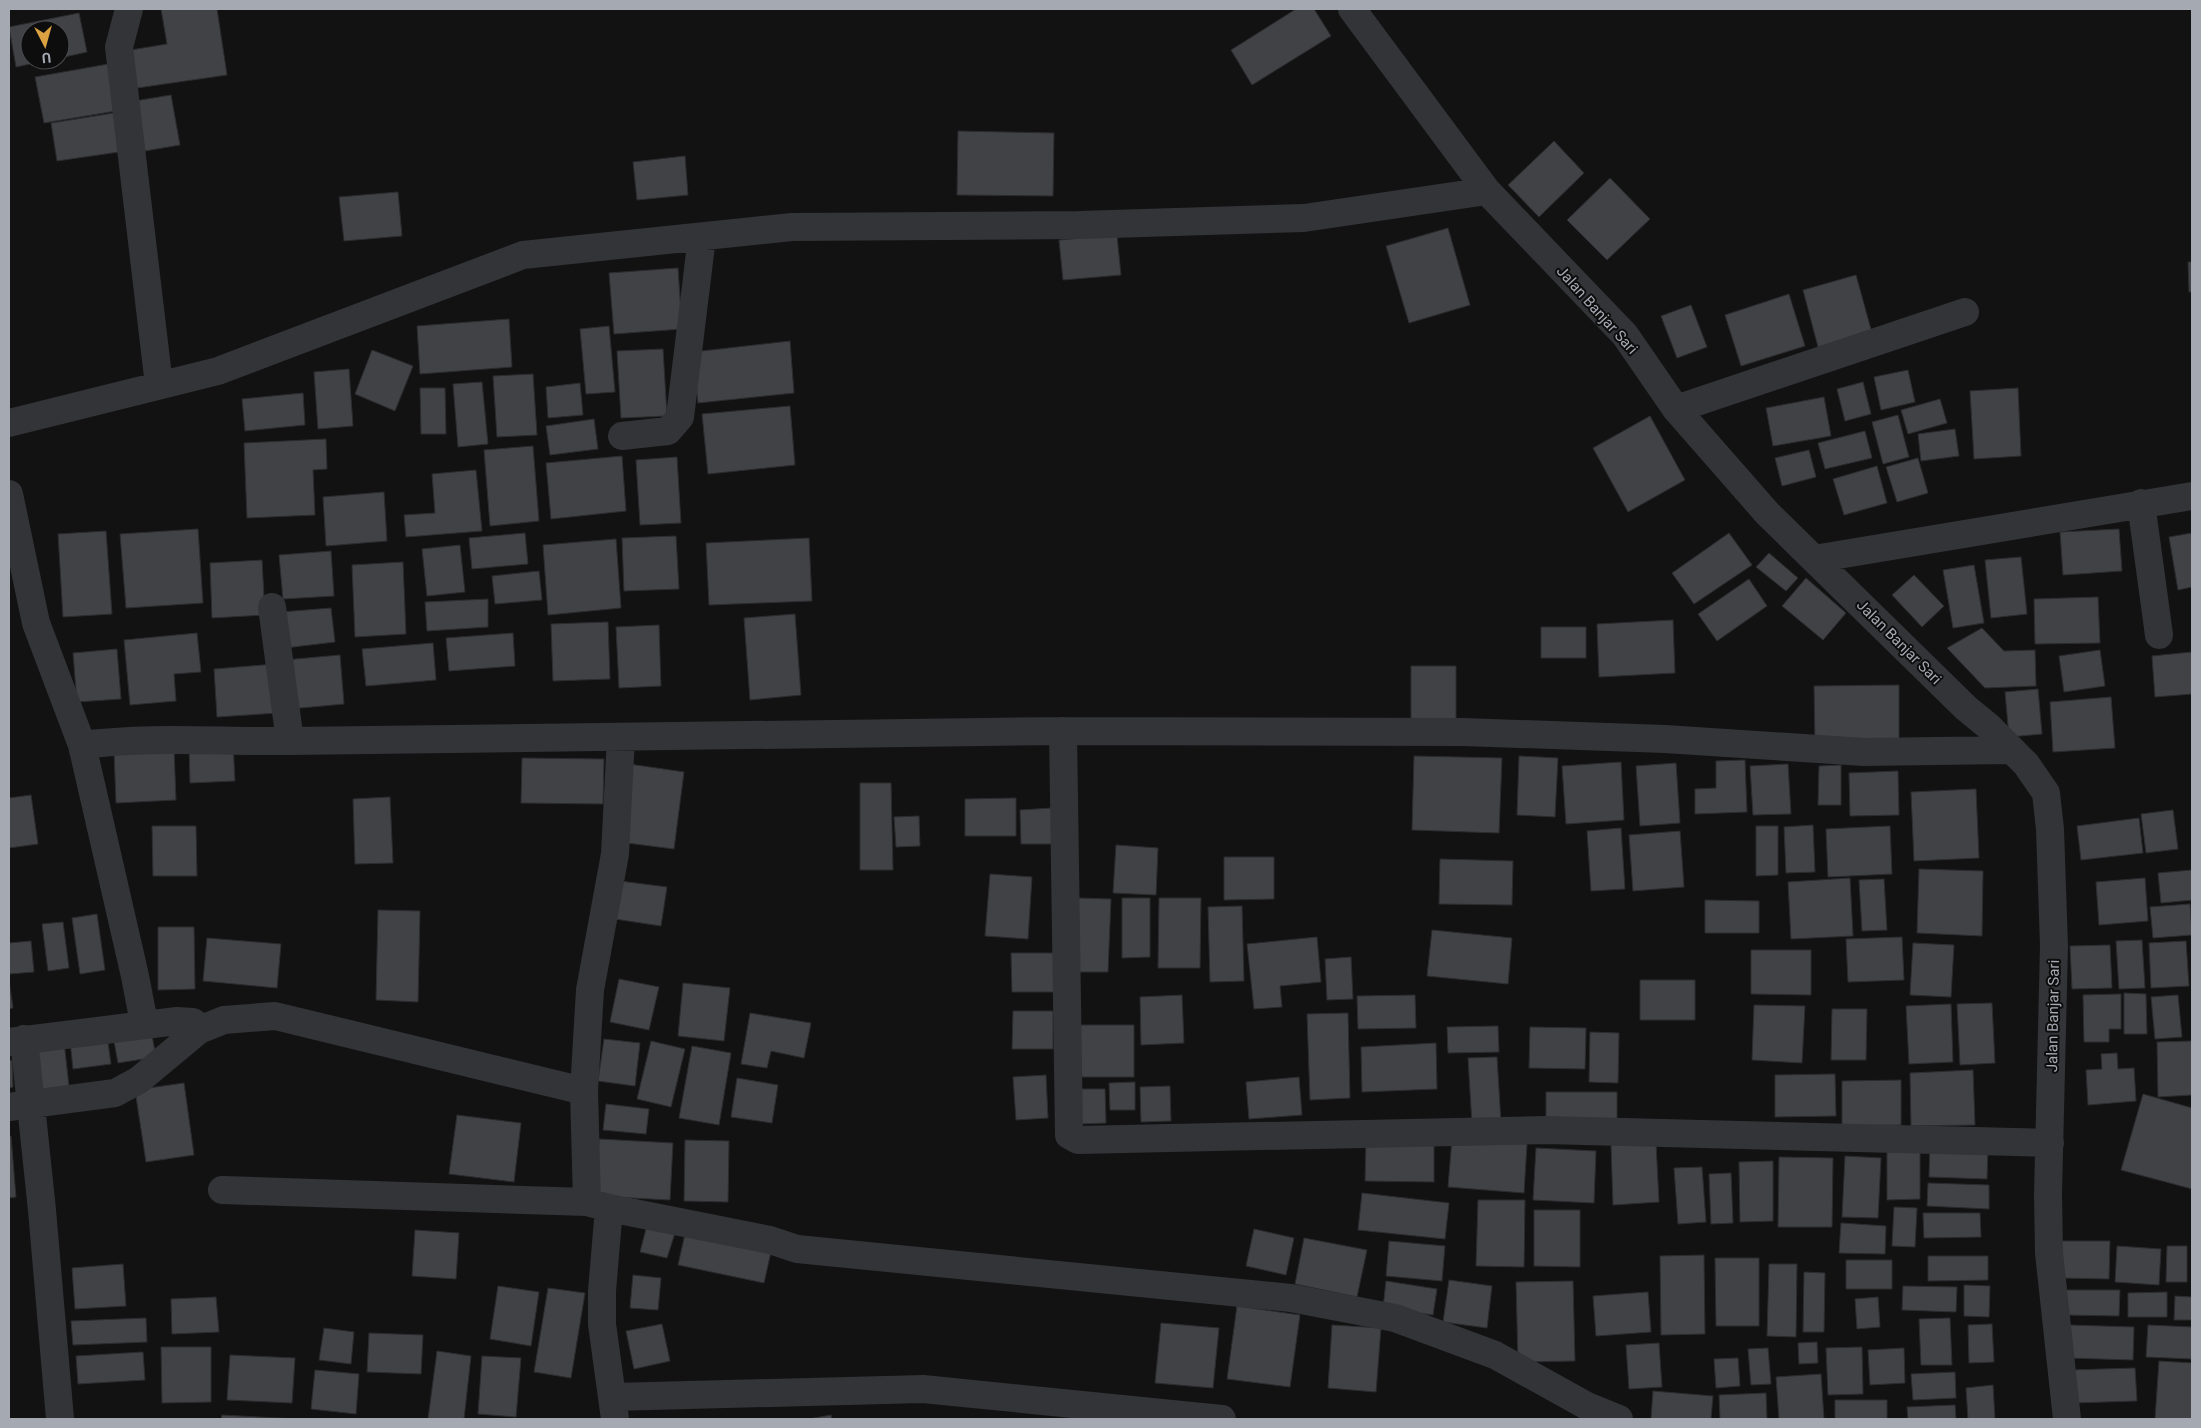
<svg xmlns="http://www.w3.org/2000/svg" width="2201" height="1428" viewBox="0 0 2201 1428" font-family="Roboto,sans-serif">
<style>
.building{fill:#414246;stroke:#2c2c2f}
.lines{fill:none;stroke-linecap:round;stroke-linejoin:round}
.minor{stroke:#333437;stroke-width:28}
.labels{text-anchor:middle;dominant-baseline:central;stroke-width:4;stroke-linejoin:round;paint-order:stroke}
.street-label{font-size:15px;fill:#a5a9b2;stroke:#0d0d0e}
</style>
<rect width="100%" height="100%" fill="#121213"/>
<path class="building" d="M 161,9 L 217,9 L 227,75 L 137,88 L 131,50 L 167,44 Z
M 1296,9 L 1314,9 L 1331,36 L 1252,85 L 1231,50 Z
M 79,13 L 87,52 L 60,58 L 60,30 L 30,30 L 30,60 L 49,60 L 16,67 L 9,27 Z
M 114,63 L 122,110 L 44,123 L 35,77 Z
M 171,95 L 180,145 L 139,152 L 129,102 Z
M 120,112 L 126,151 L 57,161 L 51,123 Z
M 958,131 L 1054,133 L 1053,196 L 957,195 Z
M 1554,141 L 1584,173 L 1539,217 L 1508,185 Z
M 685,156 L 688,195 L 637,200 L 633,162 Z
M 1610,178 L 1650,219 L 1607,260 L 1567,220 Z
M 398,192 L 402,236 L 344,241 L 339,197 Z
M 1448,228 L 1470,305 L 1409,323 L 1386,246 Z
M 1117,235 L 1121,275 L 1063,280 L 1059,240 Z
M 2188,262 L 2192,262 L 2192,292 L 2189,292 Z
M 678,268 L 682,329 L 614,334 L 609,273 Z
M 1856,275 L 1872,333 L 1818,347 L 1803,290 Z
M 1789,294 L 1805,346 L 1741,366 L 1725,315 Z
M 1691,305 L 1707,347 L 1677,358 L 1661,316 Z
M 509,319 L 512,367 L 420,374 L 417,326 Z
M 609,326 L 615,392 L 586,394 L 580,329 Z
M 790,341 L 794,393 L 698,403 L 693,352 Z
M 663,349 L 667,416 L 621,418 L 617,351 Z
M 372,350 L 413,366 L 395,411 L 355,394 Z
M 349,369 L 353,426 L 318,429 L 314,372 Z
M 1908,370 L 1915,402 L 1881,410 L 1874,377 Z
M 533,374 L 537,435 L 497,437 L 493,376 Z
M 482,382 L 488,444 L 458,447 L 453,384 Z
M 1863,382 L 1871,414 L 1845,421 L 1837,389 Z
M 580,383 L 583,415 L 548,418 L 546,387 Z
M 420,388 L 445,388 L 446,434 L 421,434 Z
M 2018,388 L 2021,456 L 1974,459 L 1970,391 Z
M 303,393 L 305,425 L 245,431 L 242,399 Z
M 1824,397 L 1831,436 L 1773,446 L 1766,408 Z
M 1940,399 L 1947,423 L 1908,434 L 1901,410 Z
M 790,406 L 795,465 L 708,474 L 702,414 Z
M 1898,415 L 1909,457 L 1883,464 L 1872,422 Z
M 1650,416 L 1685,480 L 1628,512 L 1593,448 Z
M 594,419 L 598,449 L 550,455 L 546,426 Z
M 1955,429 L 1959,456 L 1921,461 L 1918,434 Z
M 1865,431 L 1872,458 L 1825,469 L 1818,443 Z
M 326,439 L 327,469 L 313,470 L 315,515 L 247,518 L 244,443 Z
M 533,446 L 539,521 L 490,526 L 484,450 Z
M 1809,450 L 1816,477 L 1782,486 L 1775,458 Z
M 622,456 L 626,511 L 551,519 L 546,463 Z
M 677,457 L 681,523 L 640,525 L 636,460 Z
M 1918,458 L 1928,493 L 1897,502 L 1886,467 Z
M 1877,466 L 1887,503 L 1844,515 L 1833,479 Z
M 476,470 L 482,531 L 406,537 L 404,515 L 435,513 L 432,474 Z
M 384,492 L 387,541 L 326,546 L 323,497 Z
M 198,529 L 203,603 L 126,608 L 120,534 Z
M 2119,529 L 2122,571 L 2063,575 L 2060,532 Z
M 106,531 L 112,614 L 63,617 L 58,534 Z
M 525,533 L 528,564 L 472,569 L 469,538 Z
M 1729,533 L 1752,565 L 1694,604 L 1672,573 Z
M 2192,533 L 2192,587 L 2178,590 L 2169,537 Z
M 676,536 L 679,589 L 624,591 L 622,538 Z
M 809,538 L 812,601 L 709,605 L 706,543 Z
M 616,539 L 621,608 L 548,615 L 543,545 Z
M 460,545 L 465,592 L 427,596 L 422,549 Z
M 331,551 L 334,596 L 283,599 L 279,555 Z
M 1769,553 L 1798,578 L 1786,591 L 1756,567 Z
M 2021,557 L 2027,614 L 1991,618 L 1985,560 Z
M 262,560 L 265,615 L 212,618 L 210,563 Z
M 403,562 L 406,634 L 355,637 L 352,565 Z
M 1974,565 L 1984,623 L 1953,628 L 1943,570 Z
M 539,571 L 542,600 L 495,604 L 492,576 Z
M 1914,575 L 1944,606 L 1922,627 L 1892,595 Z
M 1806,578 L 1846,613 L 1823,640 L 1782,606 Z
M 1749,579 L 1767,606 L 1717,641 L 1698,614 Z
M 2098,597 L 2100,643 L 2035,644 L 2034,599 Z
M 488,599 L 488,627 L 427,631 L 425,602 Z
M 331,608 L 335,642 L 285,648 L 281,612 Z
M 795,614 L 801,695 L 750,700 L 744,618 Z
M 1673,620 L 1675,673 L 1599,677 L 1597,624 Z
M 608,622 L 610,679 L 553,681 L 551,624 Z
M 659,625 L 661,686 L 619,688 L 616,627 Z
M 1541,627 L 1586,627 L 1586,658 L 1541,658 Z
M 1982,628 L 2004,651 L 2035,650 L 2036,686 L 1985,688 L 1947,648 Z
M 197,633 L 201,672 L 174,674 L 176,701 L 130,705 L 124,640 Z
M 513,633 L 515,666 L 449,671 L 446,638 Z
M 433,643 L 436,680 L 366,686 L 362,649 Z
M 117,649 L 121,699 L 77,702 L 73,653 Z
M 2100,650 L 2105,686 L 2064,692 L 2059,656 Z
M 2192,652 L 2192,694 L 2155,697 L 2152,656 Z
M 340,655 L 344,704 L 290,709 L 285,660 Z
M 275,664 L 278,713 L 217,717 L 214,669 Z
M 1411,666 L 1456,666 L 1456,722 L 1411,722 Z
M 1899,685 L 1899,742 L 1815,744 L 1814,686 Z
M 2038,689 L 2042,734 L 2009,737 L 2005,692 Z
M 2111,697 L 2115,748 L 2053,752 L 2050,702 Z
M 233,743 L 235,781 L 190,783 L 189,745 Z
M 174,748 L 176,800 L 116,803 L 114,751 Z
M 1414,756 L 1502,758 L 1499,833 L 1412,830 Z
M 1519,756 L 1558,758 L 1555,817 L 1517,815 Z
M 522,758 L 604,759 L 603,804 L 521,803 Z
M 1745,760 L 1747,812 L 1695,814 L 1695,789 L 1716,788 L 1716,761 Z
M 1621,762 L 1624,820 L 1566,824 L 1562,766 Z
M 1676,763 L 1680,823 L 1640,826 L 1636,766 Z
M 629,764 L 684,772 L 674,849 L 619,842 Z
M 1788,764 L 1791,814 L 1753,815 L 1750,766 Z
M 1841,765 L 1841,805 L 1818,805 L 1819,766 Z
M 1898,771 L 1899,815 L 1850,816 L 1849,773 Z
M 860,783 L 891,783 L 893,870 L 860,870 Z
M 1976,789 L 1979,858 L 1914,861 L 1911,792 Z
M 31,795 L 38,844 L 9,848 L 9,798 Z
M 390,797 L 393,863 L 355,864 L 353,799 Z
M 1016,798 L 1016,836 L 965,836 L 965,799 Z
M 1052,808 L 1054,844 L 1021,844 L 1020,810 Z
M 2173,810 L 2178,849 L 2146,853 L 2141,814 Z
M 919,816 L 920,846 L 896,847 L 894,817 Z
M 2139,818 L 2143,853 L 2081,860 L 2077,826 Z
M 1813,825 L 1815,872 L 1786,873 L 1784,827 Z
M 152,826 L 196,826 L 197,876 L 153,876 Z
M 1756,826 L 1778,826 L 1778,875 L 1756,876 Z
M 1890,826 L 1892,874 L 1828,877 L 1826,829 Z
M 1621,828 L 1625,889 L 1591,891 L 1587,831 Z
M 1680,831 L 1684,887 L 1633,891 L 1629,835 Z
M 1116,845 L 1158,848 L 1156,895 L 1113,893 Z
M 1224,857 L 1274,857 L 1274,899 L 1224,900 Z
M 1440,859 L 1513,861 L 1512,905 L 1439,904 Z
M 1919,869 L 1983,871 L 1982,936 L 1917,933 Z
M 2192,870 L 2192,900 L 2161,903 L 2158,873 Z
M 990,874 L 1032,877 L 1028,939 L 985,936 Z
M 1850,878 L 1853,936 L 1791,939 L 1788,882 Z
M 2145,878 L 2148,921 L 2099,925 L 2096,882 Z
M 1884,879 L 1887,930 L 1862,931 L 1859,880 Z
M 620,881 L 667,887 L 661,926 L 615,919 Z
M 1078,898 L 1111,899 L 1108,972 L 1076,972 Z
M 1122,898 L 1150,898 L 1150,957 L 1122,958 Z
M 1159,898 L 1201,898 L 1200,968 L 1158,968 Z
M 1705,900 L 1759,901 L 1759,933 L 1705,933 Z
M 2190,904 L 2192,935 L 2153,938 L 2150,907 Z
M 1242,906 L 1244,981 L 1210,982 L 1208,907 Z
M 378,910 L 420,911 L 418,1002 L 376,1000 Z
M 97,914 L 105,970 L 80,974 L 72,918 Z
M 63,922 L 69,968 L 48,971 L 42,924 Z
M 158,927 L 194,927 L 195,989 L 158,990 Z
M 1432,930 L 1512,938 L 1508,984 L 1427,976 Z
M 1317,937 L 1321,982 L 1280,986 L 1282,1007 L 1254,1009 L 1247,944 Z
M 1902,937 L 1904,980 L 1848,982 L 1846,939 Z
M 207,938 L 281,944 L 277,988 L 203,981 Z
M 2142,940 L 2145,988 L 2119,989 L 2116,941 Z
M 31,941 L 34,972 L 9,974 L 9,943 Z
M 2186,941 L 2189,986 L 2151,988 L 2149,943 Z
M 1913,943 L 1954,945 L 1951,997 L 1910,995 Z
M 2110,945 L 2112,988 L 2072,989 L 2070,946 Z
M 1751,950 L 1811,950 L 1811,995 L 1751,994 Z
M 1011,953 L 1057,953 L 1058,992 L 1012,992 Z
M 1351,957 L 1353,999 L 1327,1000 L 1325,959 Z
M 619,979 L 659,987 L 649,1030 L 610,1022 Z
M 9,980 L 13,1008 L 9,1009 Z
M 1640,980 L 1695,980 L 1695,1020 L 1640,1020 Z
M 683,983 L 730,988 L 724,1041 L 678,1036 Z
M 2124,993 L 2146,994 L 2147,1034 L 2124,1034 Z
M 2121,994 L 2121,1029 L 2109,1029 L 2109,1042 L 2084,1042 L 2083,995 Z
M 1182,995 L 1184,1043 L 1141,1045 L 1140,997 Z
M 1415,995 L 1416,1028 L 1358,1029 L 1357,996 Z
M 2178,995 L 2182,1037 L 2155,1039 L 2151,997 Z
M 1992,1003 L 1995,1063 L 1960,1065 L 1957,1004 Z
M 1951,1004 L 1953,1062 L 1909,1064 L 1906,1006 Z
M 1754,1005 L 1805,1006 L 1802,1063 L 1752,1060 Z
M 1832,1009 L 1867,1009 L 1866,1060 L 1831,1060 Z
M 1013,1011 L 1053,1011 L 1053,1049 L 1012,1049 Z
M 750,1013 L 811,1023 L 804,1058 L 771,1051 L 767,1068 L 741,1064 Z
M 1348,1013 L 1350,1098 L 1310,1100 L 1307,1014 Z
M 1079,1025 L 1134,1025 L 1134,1077 L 1080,1077 Z
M 1498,1026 L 1499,1052 L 1448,1053 L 1447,1027 Z
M 1530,1027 L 1586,1028 L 1585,1069 L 1529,1068 Z
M 151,1030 L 156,1057 L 118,1063 L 113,1036 Z
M 1590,1032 L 1619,1033 L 1618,1083 L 1589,1082 Z
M 107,1036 L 111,1064 L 73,1069 L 70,1041 Z
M 604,1039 L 640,1043 L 635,1086 L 598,1081 Z
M 651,1041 L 685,1049 L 671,1107 L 637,1099 Z
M 2192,1041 L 2192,1095 L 2158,1097 L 2157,1042 Z
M 64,1042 L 70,1095 L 34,1099 L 29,1046 Z
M 1436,1043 L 1437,1089 L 1362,1092 L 1361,1047 Z
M 692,1046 L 731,1053 L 719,1125 L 679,1118 Z
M 2117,1053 L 2118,1069 L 2134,1068 L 2136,1101 L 2088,1105 L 2086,1070 L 2102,1069 L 2101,1054 Z
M 1497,1057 L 1501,1123 L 1472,1124 L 1468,1058 Z
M 12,1060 L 13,1087 L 9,1088 L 9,1061 Z
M 1973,1070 L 1975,1125 L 1911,1126 L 1910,1073 Z
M 1835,1074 L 1836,1116 L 1775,1117 L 1775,1075 Z
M 1046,1075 L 1048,1118 L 1016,1120 L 1013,1077 Z
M 1299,1077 L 1302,1115 L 1249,1119 L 1246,1082 Z
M 737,1078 L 778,1085 L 772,1123 L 731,1117 Z
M 1901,1080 L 1901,1125 L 1842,1126 L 1842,1081 Z
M 1135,1082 L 1135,1110 L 1110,1110 L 1109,1083 Z
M 184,1083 L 194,1155 L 146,1162 L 135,1090 Z
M 1170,1086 L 1171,1121 L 1141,1122 L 1140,1087 Z
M 1079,1089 L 1105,1089 L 1106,1123 L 1079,1124 Z
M 1546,1092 L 1617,1092 L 1617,1124 L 1546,1123 Z
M 2143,1094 L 2192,1108 L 2192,1189 L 2121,1170 Z
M 606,1104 L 649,1109 L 646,1134 L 603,1130 Z
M 457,1115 L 521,1123 L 514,1182 L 449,1174 Z
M 9,1136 L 11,1136 L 16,1197 L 9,1198 Z
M 599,1139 L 673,1143 L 670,1200 L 596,1196 Z
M 1452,1139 L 1527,1144 L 1524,1193 L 1448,1187 Z
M 685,1140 L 729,1141 L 728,1202 L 684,1201 Z
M 1366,1141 L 1434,1142 L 1434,1182 L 1365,1181 Z
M 1656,1143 L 1659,1202 L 1613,1205 L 1611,1145 Z
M 1930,1143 L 1988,1145 L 1987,1179 L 1929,1177 Z
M 1887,1147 L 1920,1147 L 1920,1199 L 1887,1200 Z
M 1536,1148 L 1596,1151 L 1594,1203 L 1533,1200 Z
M 1845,1156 L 1881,1158 L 1878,1218 L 1842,1217 Z
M 1779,1157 L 1833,1158 L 1832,1227 L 1778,1227 Z
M 1773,1161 L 1773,1221 L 1740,1222 L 1739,1162 Z
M 1702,1167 L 1706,1222 L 1678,1224 L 1674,1168 Z
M 1731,1173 L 1733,1223 L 1711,1224 L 1709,1174 Z
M 1928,1183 L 1989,1185 L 1989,1209 L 1927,1206 Z
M 1362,1193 L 1449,1203 L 1445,1239 L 1358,1230 Z
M 1478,1200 L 1525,1200 L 1524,1267 L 1476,1266 Z
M 1894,1207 L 1917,1208 L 1915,1247 L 1892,1246 Z
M 1534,1210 L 1580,1210 L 1580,1267 L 1534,1266 Z
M 1923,1213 L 1980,1213 L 1981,1237 L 1924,1238 Z
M 1841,1223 L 1886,1226 L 1885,1254 L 1839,1253 Z
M 647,1225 L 675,1233 L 667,1258 L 640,1252 Z
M 1254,1229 L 1294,1238 L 1286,1275 L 1246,1266 Z
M 415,1230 L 459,1233 L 456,1279 L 412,1276 Z
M 685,1234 L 771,1252 L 764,1283 L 678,1265 Z
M 1304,1238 L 1367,1250 L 1357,1297 L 1295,1284 Z
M 1389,1241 L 1445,1246 L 1442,1281 L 1386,1276 Z
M 2061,1241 L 2110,1241 L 2109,1279 L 2060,1278 Z
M 2117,1246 L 2161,1249 L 2159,1285 L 2115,1282 Z
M 2167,1246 L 2187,1246 L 2187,1282 L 2166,1282 Z
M 1704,1255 L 1705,1334 L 1661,1335 L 1660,1256 Z
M 1928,1256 L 1988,1256 L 1988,1280 L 1928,1281 Z
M 1715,1258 L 1759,1258 L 1759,1326 L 1716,1326 Z
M 1846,1260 L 1892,1260 L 1892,1289 L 1846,1289 Z
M 123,1264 L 126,1306 L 75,1309 L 72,1268 Z
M 1769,1264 L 1797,1264 L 1796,1337 L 1767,1336 Z
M 1804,1272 L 1825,1273 L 1824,1332 L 1803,1332 Z
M 633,1275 L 661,1278 L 658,1310 L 630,1308 Z
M 1449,1280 L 1492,1286 L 1487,1328 L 1443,1322 Z
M 1386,1281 L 1437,1289 L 1433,1315 L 1383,1308 Z
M 1573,1281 L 1575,1361 L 1518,1362 L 1516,1282 Z
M 1964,1285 L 1990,1286 L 1989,1317 L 1964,1316 Z
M 498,1286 L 539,1292 L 531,1346 L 490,1339 Z
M 1903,1286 L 1957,1287 L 1956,1312 L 1902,1310 Z
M 548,1288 L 585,1293 L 571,1378 L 534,1372 Z
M 2064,1290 L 2120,1290 L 2119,1316 L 2064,1315 Z
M 1648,1292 L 1651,1332 L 1596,1336 L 1593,1296 Z
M 2167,1292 L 2167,1317 L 2128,1317 L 2128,1293 Z
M 2175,1296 L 2192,1297 L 2192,1320 L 2174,1320 Z
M 216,1297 L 219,1332 L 172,1334 L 171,1299 Z
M 1878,1297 L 1880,1327 L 1857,1329 L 1855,1299 Z
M 1237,1306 L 1300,1315 L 1290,1387 L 1227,1379 Z
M 146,1318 L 147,1342 L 73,1345 L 71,1321 Z
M 1950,1318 L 1952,1365 L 1921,1365 L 1919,1319 Z
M 1161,1323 L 1219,1328 L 1213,1388 L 1155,1383 Z
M 662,1324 L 670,1361 L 634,1369 L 626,1331 Z
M 1992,1324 L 1994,1362 L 1969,1363 L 1968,1325 Z
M 1332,1325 L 1381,1328 L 1376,1392 L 1328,1388 Z
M 2070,1325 L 2134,1327 L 2133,1360 L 2069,1358 Z
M 2148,1325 L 2192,1327 L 2192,1359 L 2146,1357 Z
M 324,1328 L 354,1332 L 351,1364 L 319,1360 Z
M 369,1333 L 423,1335 L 421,1374 L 367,1372 Z
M 1817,1342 L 1818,1363 L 1799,1364 L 1798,1343 Z
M 1659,1343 L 1662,1387 L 1629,1389 L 1626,1345 Z
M 161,1347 L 211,1347 L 211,1402 L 162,1403 Z
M 1862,1347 L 1863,1394 L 1828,1395 L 1826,1348 Z
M 1768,1348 L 1771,1384 L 1751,1385 L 1748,1349 Z
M 1904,1348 L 1905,1383 L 1870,1385 L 1868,1350 Z
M 437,1351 L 471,1356 L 464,1419 L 428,1419 Z
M 143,1352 L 145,1380 L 78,1384 L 76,1356 Z
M 230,1355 L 295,1358 L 292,1403 L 227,1400 Z
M 482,1356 L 521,1358 L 516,1417 L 478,1414 Z
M 1738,1358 L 1740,1386 L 1716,1388 L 1714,1359 Z
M 2159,1361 L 2192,1363 L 2192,1419 L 2155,1419 Z
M 2135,1368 L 2137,1401 L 2072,1403 L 2070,1370 Z
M 315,1370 L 359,1374 L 356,1414 L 311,1409 Z
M 1955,1372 L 1956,1398 L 1913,1400 L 1911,1374 Z
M 1821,1374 L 1824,1419 L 1779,1419 L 1776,1377 Z
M 1993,1385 L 1995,1419 L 1968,1419 L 1966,1388 Z
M 1653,1391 L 1713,1396 L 1711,1419 L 1651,1419 Z
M 1766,1393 L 1767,1419 L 1720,1419 L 1719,1395 Z
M 1835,1400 L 1887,1400 L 1887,1419 L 1835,1419 Z
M 1955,1405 L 1956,1419 L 1908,1419 L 1907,1407 Z
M 222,1415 L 297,1419 L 221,1419 Z
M 831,1415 L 832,1419 L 809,1419 Z"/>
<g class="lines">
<path class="minor" d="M 129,9 L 119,47 L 159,385
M 1352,9 L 1487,191 L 1625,335 L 1676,409 L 1767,513 L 1966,708 L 1988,726 L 2026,764 L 2046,793 L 2050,829 L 2054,946 L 2048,1194 L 2049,1253 L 2067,1419
M 1676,409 L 1965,312
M 9,423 L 218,371 L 523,255 L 792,227 L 1079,225 L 1304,218 L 1487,191
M 622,436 L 668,431 L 680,417 L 702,237
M 9,494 L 36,623 L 82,745 L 135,976 L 144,1023
M 2141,503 L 2159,635
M 1814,559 L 2192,496
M 272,607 L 290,741
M 1063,731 L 1069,1135 L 1078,1140 L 1546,1130 L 2050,1143
M 82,745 C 151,736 220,742 290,741 L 1063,731 L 1463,732 L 1665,739 L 1864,752 L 2009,750
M 24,1039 L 42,1210 L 60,1419
M 9,1042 L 177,1021 L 193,1022 L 198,1026 L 199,1030
M 9,1107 L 115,1093 L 139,1080 L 199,1030 L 224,1020 L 275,1016 L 584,1091
M 222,1190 L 587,1202 L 609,1208 L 770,1240 L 797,1249 L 1291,1298 L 1395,1318 L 1495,1355 L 1587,1406 L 1619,1419
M 587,1202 L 584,1091 L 590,990 L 615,854 L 621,737
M 609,1208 L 602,1291 L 602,1324 L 615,1419
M 613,1397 L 923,1389 L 1222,1419"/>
</g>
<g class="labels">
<g class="street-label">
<text transform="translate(1597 310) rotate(48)">Jalan Banjar Sari</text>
<text transform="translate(1899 642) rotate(45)">Jalan Banjar Sari</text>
<text transform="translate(2053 1016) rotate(-89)">Jalan Banjar Sari</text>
</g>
</g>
<rect width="2201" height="1428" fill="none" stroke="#a5a9b2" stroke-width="20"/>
<g transform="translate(45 45) rotate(174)"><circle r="24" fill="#0d0d0e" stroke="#4a4b50"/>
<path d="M0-4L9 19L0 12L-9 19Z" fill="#dca241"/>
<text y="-8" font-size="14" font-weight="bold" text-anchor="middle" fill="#a5a9b2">U</text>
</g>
</svg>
